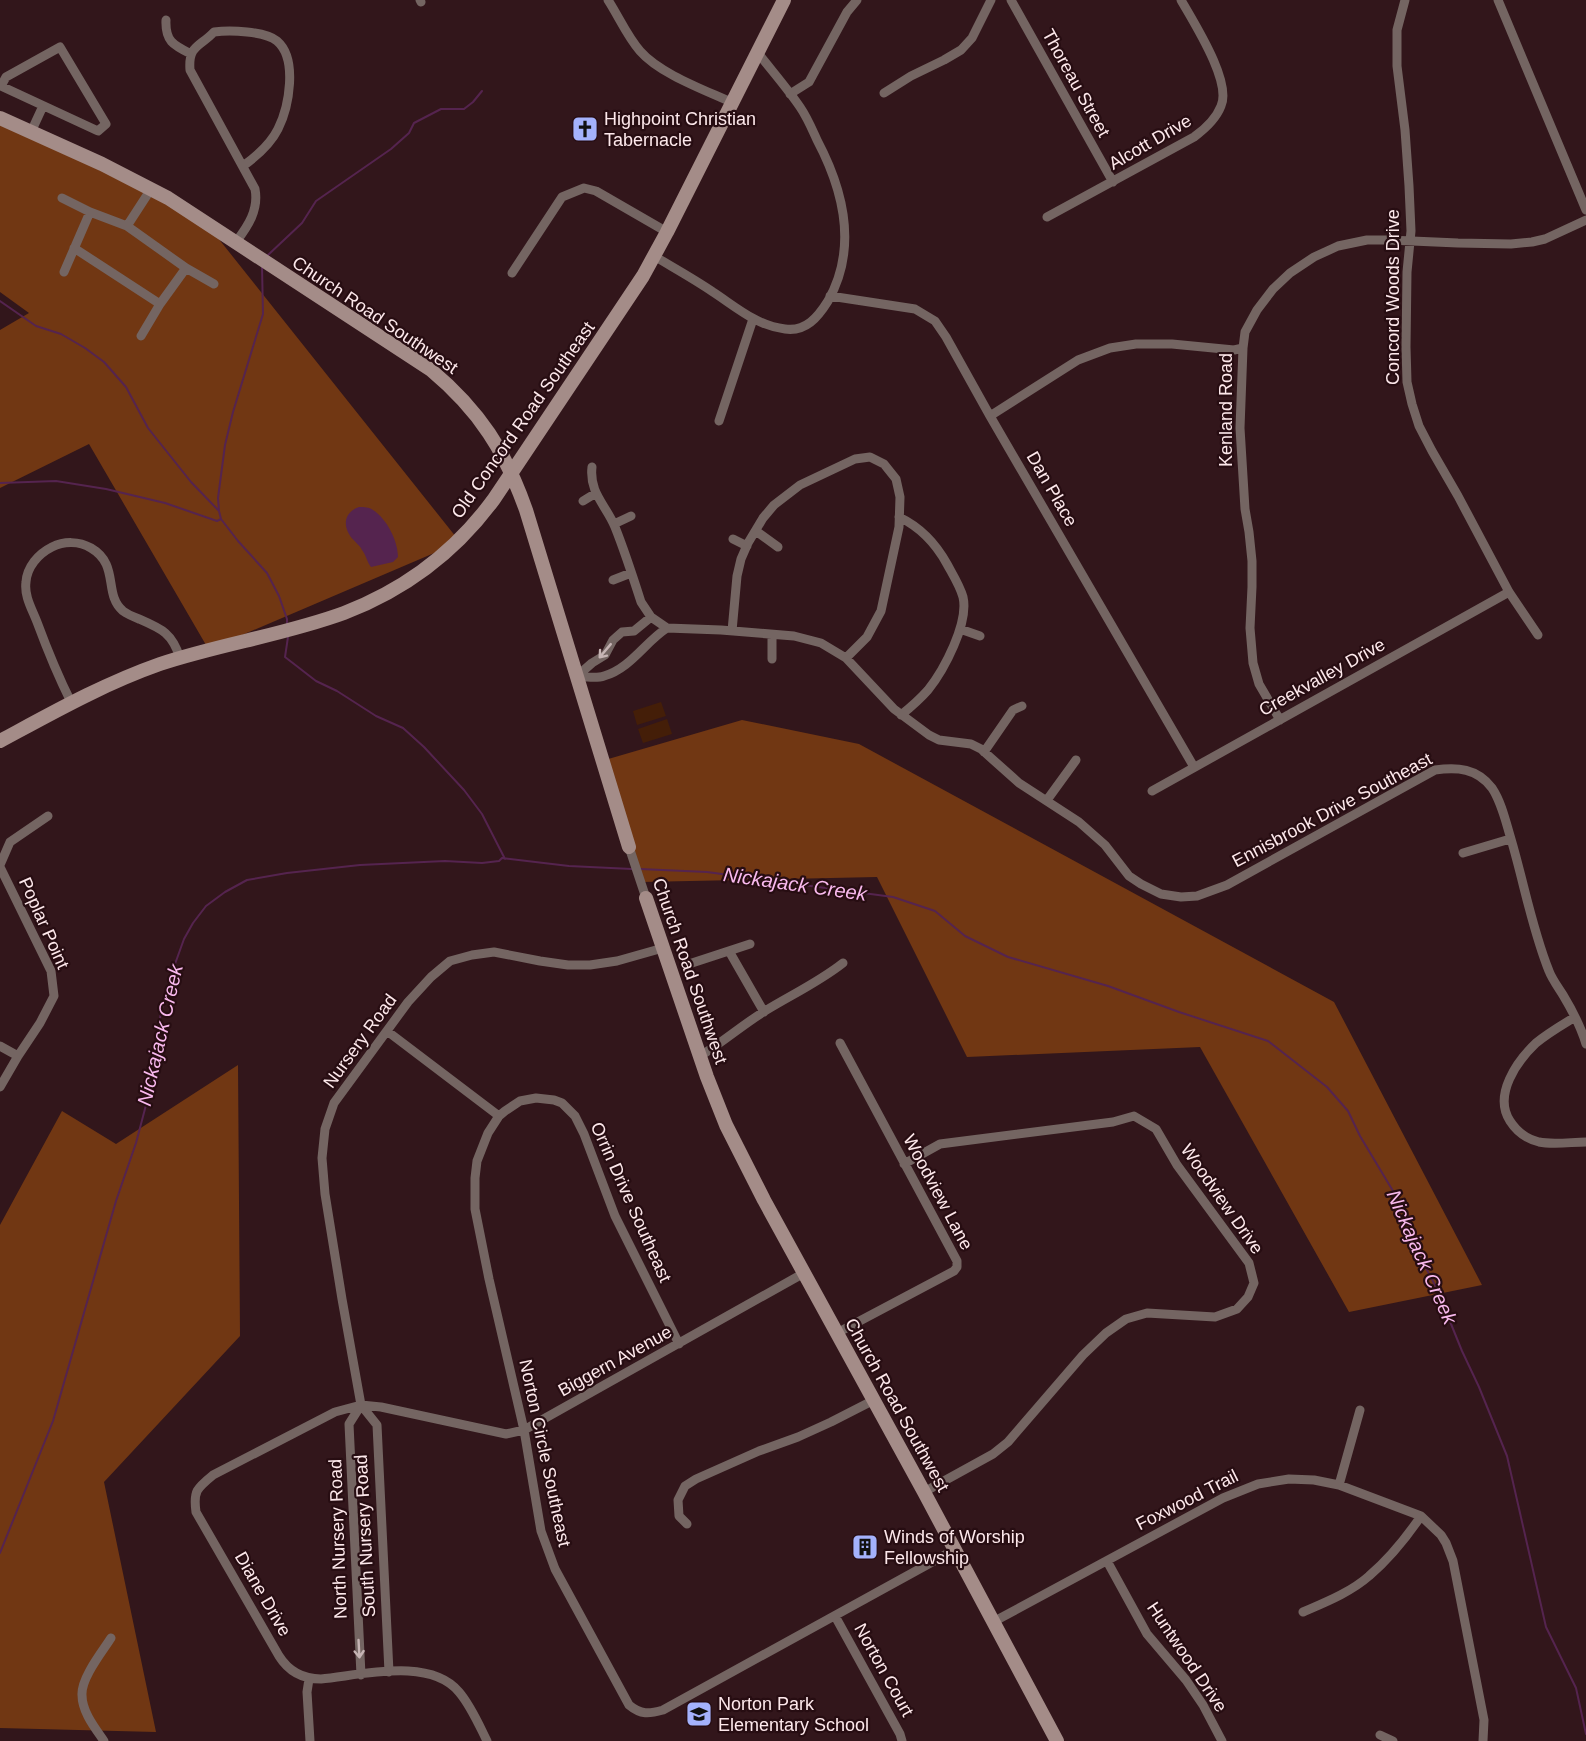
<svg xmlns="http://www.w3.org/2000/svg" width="1586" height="1741" viewBox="0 0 1586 1741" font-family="Helvetica,sans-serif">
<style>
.green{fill:#441e08}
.forest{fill:#713713}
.water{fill:#55244f}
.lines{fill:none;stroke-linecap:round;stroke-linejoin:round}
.stream{stroke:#55244f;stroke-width:2}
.street{stroke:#746562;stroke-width:9}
.secondary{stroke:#a48c88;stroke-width:14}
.oneway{stroke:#c6b4b4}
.labels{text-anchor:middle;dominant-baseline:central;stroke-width:4.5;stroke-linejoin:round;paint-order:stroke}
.street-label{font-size:18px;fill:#fde8eb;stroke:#270d12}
.poi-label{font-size:18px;fill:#fde8eb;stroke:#270d12;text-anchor:start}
.water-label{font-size:20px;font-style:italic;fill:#f9b9ee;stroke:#270d12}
</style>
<rect width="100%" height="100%" fill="#32161b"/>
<path class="green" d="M 661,702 L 666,716 L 637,725 L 633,711 Z
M 667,719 L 672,734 L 643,743 L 638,729 Z"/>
<path class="forest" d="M 0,115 L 118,172 L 214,233 L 460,542 L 221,644 L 206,645 L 89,444 L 0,488 L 0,330 L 29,313 L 0,292 Z
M 742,720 L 859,744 L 1334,1002 L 1482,1285 L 1349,1312 L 1200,1047 L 967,1057 L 877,877 L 641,882 L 598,762 Z
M 238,1065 L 240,1336 L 104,1482 L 156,1732 L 0,1728 L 0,1225 L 62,1111 L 116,1144 Z"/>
<path class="water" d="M 359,507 C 364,507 369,507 373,510 C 387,519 398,541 398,557 L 393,562 L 371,567 C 367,562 366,555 362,550 C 359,544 352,540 349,534 C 342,522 347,511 359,507 Z"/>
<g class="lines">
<path class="stream" d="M 268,255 L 302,223 L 316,201 L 391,149 L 409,133 L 414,123 L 441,109 L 464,109 L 473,102 L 482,91
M 262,266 L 263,314 L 233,412 L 225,445 L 218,498 L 219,511 L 221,519 L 238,541 L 267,573 L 279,596 L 287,619 L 287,625
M 0,301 L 36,326 L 61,334 L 85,348 L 104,362 L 126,387 L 148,428 L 191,482 L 219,511
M 0,483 L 56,481 L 106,489 L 165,503 L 217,521 L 221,519
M 288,637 L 285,657 L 316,681 L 337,691 L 376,716 L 403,728 L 424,747 L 464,790 L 482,814 L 505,859
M 640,869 L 707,872 L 893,897 L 935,911 L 965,936 L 1008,957 L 1108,986 L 1179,1012 L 1268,1041 L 1327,1087 L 1348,1111 L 1360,1136 L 1408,1216 L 1417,1251 L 1436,1287 L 1462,1351 L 1479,1387 L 1507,1456 L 1546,1627 L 1576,1688 L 1586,1734
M 0,1553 L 53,1421 L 116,1201 L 136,1143 L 146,1105 L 161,1012 L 175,964 L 184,939 L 193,923 L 206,906 L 225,892 L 247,880 L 287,873 L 360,865 L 445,861 L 482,863 L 499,861 L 502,858 L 569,866 L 632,869"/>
<path class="street" d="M 420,0 L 421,2
M 608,0 C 619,17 627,36 640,51 C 660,74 705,90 733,103
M 1011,0 L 1113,182
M 1405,0 L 1397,30 L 1397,66 L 1405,130 L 1409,186 L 1411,231 L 1407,272 L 1406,347 L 1407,382 L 1412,404 L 1419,426 L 1432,451 L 1458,496 L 1509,592 L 1538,635
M 1498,0 L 1586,210
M 166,20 C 165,41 173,45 191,54
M 60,47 L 106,124 L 98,131 L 1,86 L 6,77 Z
M 884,93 L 911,76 L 944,60 L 961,50 L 972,38 L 991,0
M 790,94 L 809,82 L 847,12 L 857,0
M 31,132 L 43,106
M 62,198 L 90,212 L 127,226 L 186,268 L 214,284
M 1047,217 L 1194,137 C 1205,129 1216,119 1221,106 C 1232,82 1194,23 1181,0
M 127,226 L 151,189
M 236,242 C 248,226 259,210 255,189 L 190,70 C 188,45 200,47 214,32 C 230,30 265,31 277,41 C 298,59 289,107 278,129 C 270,145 257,156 243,166
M 74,248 L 160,304
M 654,256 C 674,268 694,279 713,292 C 736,307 757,326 785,329 C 806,332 818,317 828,301 C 858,248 844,191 817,140 C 812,129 807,117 800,107 C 787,88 772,71 758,53
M 64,272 L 90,212
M 512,273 L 562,197 L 584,188 L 596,191 L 667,232
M 830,296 L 915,309 L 935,321 L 946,337 L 990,416 L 1194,767
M 141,336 L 160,304 L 186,268
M 990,416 L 1078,360 L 1110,348 L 1136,344 L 1172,344 L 1234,350 L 1243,348
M 719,421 L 753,319
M 592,467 C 589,493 606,505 615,527 C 625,552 633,577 641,602 L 651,617 L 667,628 L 721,630 L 794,636 L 821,643 L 846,658 L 894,709 L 929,735 L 939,740 L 971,744 L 981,749 L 1019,783 L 1079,822 L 1105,845 L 1129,876 L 1141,884 L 1161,894 L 1181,897 L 1197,896 L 1227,885 L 1435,770 C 1457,767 1477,768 1492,788 C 1502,803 1506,823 1511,839 C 1524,883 1532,929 1549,971 C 1552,979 1558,987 1563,995 C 1572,1010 1581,1027 1586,1044
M 583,501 L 596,493
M 899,517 C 920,527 936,544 947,564 C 953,575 960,586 963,597 C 969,623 944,670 928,690 C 920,699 911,707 901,715
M 614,524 L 631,516
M 756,531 L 778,547
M 733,539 L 747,546
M 613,580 L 631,573
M 960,629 L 980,636
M 732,631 L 737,576 L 741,559 L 748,543 L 763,518 L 774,505 L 800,485 L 855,459 L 870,457 L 884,464 L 896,479 L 900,497 L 899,527 L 881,611 L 867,637 L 846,658
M 772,635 L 772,659
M 576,677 C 585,676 596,679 604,676 C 631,668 645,642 667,628
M 576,677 L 592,663 L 605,655 L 613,640 L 622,632 L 634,631 L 651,617
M 71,702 C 58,676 47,649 37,622 C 32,609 24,596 26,582 C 27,567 38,554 52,547 C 64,541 79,541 91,548 C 120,565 103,594 123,611 C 127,614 134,617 139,619 C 162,629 172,633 180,658
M 1280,720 L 1259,684 L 1253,663 L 1250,628 L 1252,587 L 1252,561 L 1249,532 L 1245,509 L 1240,428 L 1243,348 L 1245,332 L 1257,310 L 1273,289 L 1290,273 L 1314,257 L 1338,246 L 1367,240 L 1389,240 L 1458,243 L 1511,244 L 1532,242 L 1545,239 L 1586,220
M 984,752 L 1013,710 L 1022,706
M 1152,791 L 1509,592
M 1047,800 L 1076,760
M 629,847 L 646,898
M 1463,853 L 1510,839
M 0,865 L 10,842 L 48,816
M 0,867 L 51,971 L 54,996 L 40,1023 L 18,1056 L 0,1087
M 729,951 L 764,1012
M 692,963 L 750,944
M 1575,1017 C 1562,1025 1548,1033 1536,1043 C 1517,1061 1493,1095 1510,1121 C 1517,1132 1527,1139 1539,1142 C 1553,1145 1572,1142 1586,1142
M 387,1031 L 499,1116
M 0,1046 L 18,1056
M 700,1056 C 722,1043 742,1025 765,1011 C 791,995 819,982 843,963
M 904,1164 L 940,1144 L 1113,1122 L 1134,1116 L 1156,1129 L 1177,1165 L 1249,1263 L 1254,1283 L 1248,1297 L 1237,1309 L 1215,1317 L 1147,1313 L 1126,1319 L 1106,1333 L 1083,1355 L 1008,1442 L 993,1454 L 924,1492
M 837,1333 L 954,1271 L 957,1267 L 957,1261 L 840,1043
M 679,1344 L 615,1216 L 584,1134 L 575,1116 L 562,1103 L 554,1100 L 536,1098 L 520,1101 L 505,1111 L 499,1116 L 488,1133 L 477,1161 L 475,1178 L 475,1209 L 489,1279 L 524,1430 L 541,1531 L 555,1569 L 629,1705 C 641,1715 649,1714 663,1710 L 954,1550
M 1339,1485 L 1360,1410
M 687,1524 L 679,1516 L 678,1500 L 685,1486 L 696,1479 L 759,1451 L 798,1437 L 831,1422 L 874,1400
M 1107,1561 L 1147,1634 L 1186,1680 L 1203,1705 L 1222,1741
M 1303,1612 C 1326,1602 1351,1592 1369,1576 C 1389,1559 1406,1538 1421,1516
M 835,1616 L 900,1734 L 902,1741
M 993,1622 L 1223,1498 L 1258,1484 L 1289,1479 L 1314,1480 L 1339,1485 L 1421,1516 L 1441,1535 L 1446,1543 L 1453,1561 L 1484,1720 L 1483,1741
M 389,1672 L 377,1425 L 361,1405 L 342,1299 L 325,1194 L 322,1158 L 325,1129 L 334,1103 L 408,1002 L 431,977 L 450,961 L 472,955 L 494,952 L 540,961 L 568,965 L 590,965 L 617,961 L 663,948
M 361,1675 L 349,1424 L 361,1405
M 309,1679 L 307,1692 L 310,1741
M 1380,1735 L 1393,1741
M 104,1741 C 95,1728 82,1712 82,1695 C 81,1678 102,1652 111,1638
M 487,1741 C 479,1725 471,1706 459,1692 C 430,1657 362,1675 321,1679 C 303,1679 289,1672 279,1656 L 196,1512 C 193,1491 197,1488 213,1475 L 335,1412 L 361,1405 L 381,1407 L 506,1434 L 524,1430 L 804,1273"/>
<path class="secondary" d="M 0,118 L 102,164 L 168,198 L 431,370 C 480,411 505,451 526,510 L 629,847
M 0,741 C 52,713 103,684 160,664 C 220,644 284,635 344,613 C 404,590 456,551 494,499 L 643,276 L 667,232 L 784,0
M 646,898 L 707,1077 L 726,1125 L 764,1200 L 924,1492 L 1057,1741"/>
</g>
<defs><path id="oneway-shaft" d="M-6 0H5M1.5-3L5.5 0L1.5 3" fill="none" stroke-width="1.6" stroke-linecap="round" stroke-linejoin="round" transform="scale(1.5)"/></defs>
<g class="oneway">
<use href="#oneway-shaft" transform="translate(605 651) rotate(130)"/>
<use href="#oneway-shaft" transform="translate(359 1649) rotate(87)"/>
</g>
<defs>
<symbol id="church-square" viewBox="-11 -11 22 22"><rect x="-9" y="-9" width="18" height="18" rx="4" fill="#a4b2fc" stroke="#270d12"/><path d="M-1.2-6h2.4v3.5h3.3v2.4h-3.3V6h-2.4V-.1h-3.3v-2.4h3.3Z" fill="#111"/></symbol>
<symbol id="building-square" viewBox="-11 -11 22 22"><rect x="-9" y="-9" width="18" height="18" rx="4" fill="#a4b2fc" stroke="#270d12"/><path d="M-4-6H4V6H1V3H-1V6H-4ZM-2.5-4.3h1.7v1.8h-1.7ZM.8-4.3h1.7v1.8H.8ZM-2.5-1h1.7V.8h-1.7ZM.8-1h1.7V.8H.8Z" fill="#111"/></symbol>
<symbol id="school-square" viewBox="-11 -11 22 22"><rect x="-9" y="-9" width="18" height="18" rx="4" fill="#a4b2fc" stroke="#270d12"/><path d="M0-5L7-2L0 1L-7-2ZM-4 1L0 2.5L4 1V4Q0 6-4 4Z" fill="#111"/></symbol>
</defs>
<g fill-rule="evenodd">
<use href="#church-square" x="570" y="114" width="30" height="30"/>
<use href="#building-square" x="850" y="1532" width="30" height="30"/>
<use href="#school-square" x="684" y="1699" width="30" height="30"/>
</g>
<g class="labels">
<g class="street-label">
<text transform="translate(1076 83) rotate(61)">Thoreau Street</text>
<text transform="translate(1150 142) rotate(-30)">Alcott Drive</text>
<text transform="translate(1393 297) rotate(-90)">Concord Woods Drive</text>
<text transform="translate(375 315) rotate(34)">Church Road Southwest</text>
<text transform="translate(1226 410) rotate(-90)">Kenland Road</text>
<text transform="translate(523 420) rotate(-55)">Old Concord Road Southeast</text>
<text transform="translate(1052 489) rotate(60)">Dan Place</text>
<text transform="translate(1322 677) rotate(-29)">Creekvalley Drive</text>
<text transform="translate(1332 810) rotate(-28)">Ennisbrook Drive Southeast</text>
<text transform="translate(44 923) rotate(66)">Poplar Point</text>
<text transform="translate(690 971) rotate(71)">Church Road Southwest</text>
<text transform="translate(360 1041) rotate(-54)">Nursery Road</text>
<text transform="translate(938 1192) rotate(62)">Woodview Lane</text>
<text transform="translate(1222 1199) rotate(55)">Woodview Drive</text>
<text transform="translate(631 1202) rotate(66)">Orrin Drive Southeast</text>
<text transform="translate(615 1361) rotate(-29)">Biggern Avenue</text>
<text transform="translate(897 1405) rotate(61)">Church Road Southwest</text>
<text transform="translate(545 1453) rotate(78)">Norton Circle Southeast</text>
<text transform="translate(1187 1500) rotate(-27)">Foxwood Trail</text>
<text transform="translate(365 1536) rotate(-93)">South Nursery Road</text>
<text transform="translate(338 1539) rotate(-92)">North Nursery Road</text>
<text transform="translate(263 1594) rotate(60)">Diane Drive</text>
<text transform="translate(1187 1657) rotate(56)">Huntwood Drive</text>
<text transform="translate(884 1670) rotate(61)">Norton Court</text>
</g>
<g class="poi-label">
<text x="604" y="119">Highpoint Christian<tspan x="604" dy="21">Tabernacle</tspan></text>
<text x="884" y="1537">Winds of Worship<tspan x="884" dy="21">Fellowship</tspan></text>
<text x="718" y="1704">Norton Park<tspan x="718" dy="21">Elementary School</tspan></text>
</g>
<g class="water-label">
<text transform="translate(795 884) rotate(8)">Nickajack Creek</text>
<text transform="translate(160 1035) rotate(-77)">Nickajack Creek</text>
<text transform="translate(1422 1257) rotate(66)">Nickajack Creek</text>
</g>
</g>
</svg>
